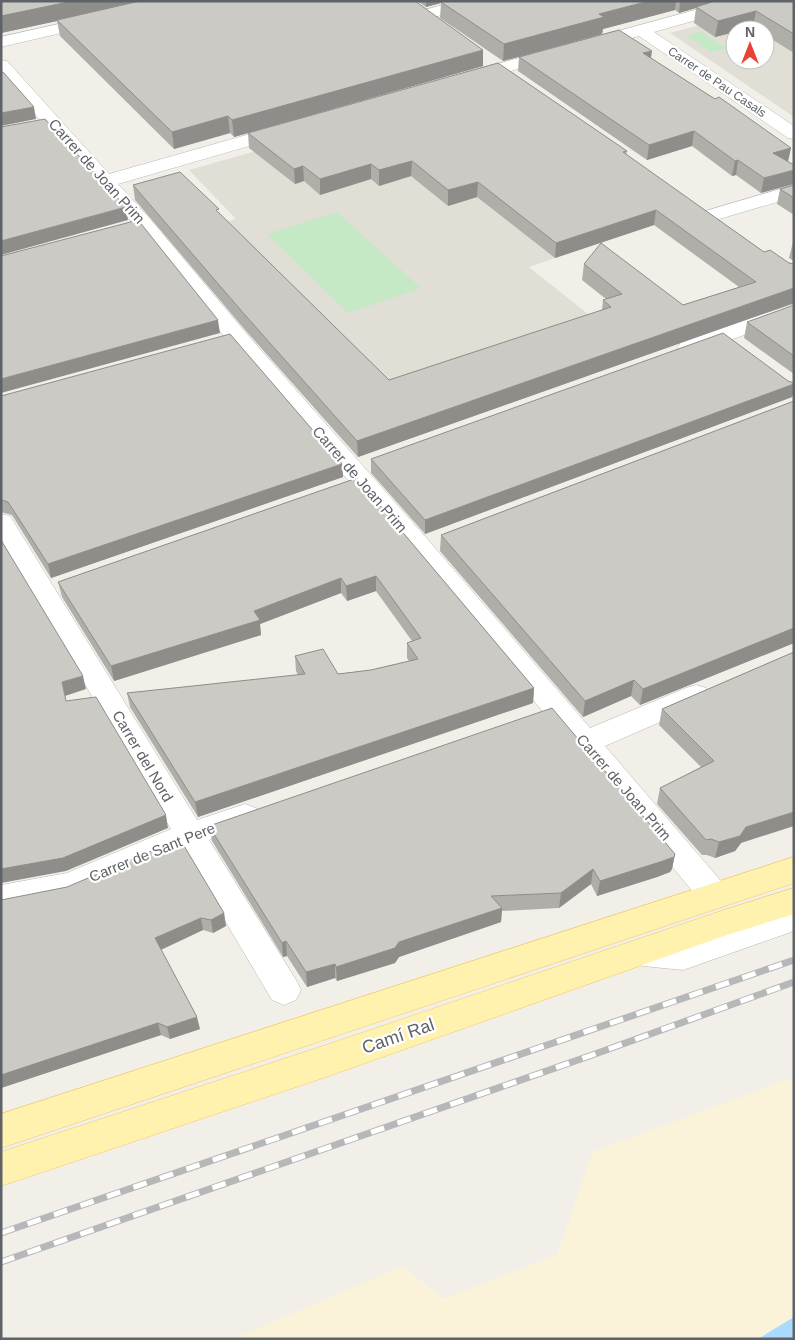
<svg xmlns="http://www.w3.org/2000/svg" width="795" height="1340" viewBox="0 0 795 1340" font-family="Arial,sans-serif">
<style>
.education{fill:#e1ded6;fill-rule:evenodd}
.green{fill:#c5e8c5}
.sand{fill:#fbf3d9}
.water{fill:#aadaff}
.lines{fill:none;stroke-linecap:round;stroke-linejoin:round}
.minor-casing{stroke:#b5b8bc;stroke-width:1}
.major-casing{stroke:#f2c960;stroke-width:1}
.minor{fill:#fff;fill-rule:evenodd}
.major{fill:#fff2af;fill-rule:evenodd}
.rail-casing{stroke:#b6b7b8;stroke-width:7}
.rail{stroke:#fff;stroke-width:5;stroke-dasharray:14;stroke-linecap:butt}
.wall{fill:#afaea9}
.shaded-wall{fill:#8f8d8a}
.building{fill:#cccac5;stroke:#8f8d8a}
.labels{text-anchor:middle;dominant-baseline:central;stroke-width:4.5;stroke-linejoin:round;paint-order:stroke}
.far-street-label{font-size:12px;fill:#5f6368;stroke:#fff}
.street-label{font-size:15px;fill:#5f6368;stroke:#fff}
.near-street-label{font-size:18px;fill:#5f6368;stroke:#fff}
</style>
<rect width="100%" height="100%" fill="#f1efe8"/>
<path class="education" d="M 794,1 L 794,117 L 670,33 L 792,1 ZM 735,30 L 765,30 L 765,60 L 735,60 Z
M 380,120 L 555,258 L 529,267 L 593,318 L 327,417 L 171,239 L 236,219 L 189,170 L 358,122 Z"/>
<path class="green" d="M 701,32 L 727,48 L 711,52 L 686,36 Z
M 337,212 L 421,288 L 348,313 L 267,234 Z"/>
<path class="sand" d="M 794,1077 L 794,1317 L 758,1339 L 234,1339 L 403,1266 L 443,1299 L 557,1255 L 593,1152 Z"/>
<path class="water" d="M 794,1317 L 794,1339 L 758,1339 Z"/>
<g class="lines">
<defs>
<path id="minor" d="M 457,1 L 485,1 L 483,4 L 423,20 L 417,18 L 415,15 L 417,12 Z
M 728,1 L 755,1 L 753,4 L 654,32 L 794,126 L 794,139 L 788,138 L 639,36 L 470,82 L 464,81 L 461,77 L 464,73 Z
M 94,16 L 100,18 L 102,21 L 100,24 L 1,47 L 1,37 Z
M 1,60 L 7,61 L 109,174 L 278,126 L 284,125 L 290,126 L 293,130 L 290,134 L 118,184 L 151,220 L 245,332 L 429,541 L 590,728 L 686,688 L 696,685 L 706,688 L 710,695 L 706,702 L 605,746 L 726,887 L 731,896 L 726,905 L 715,909 L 704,905 L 411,553 L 229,342 L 137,228 L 1,76 Z
M 794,185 L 794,197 L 709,222 L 702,220 L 699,216 L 702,212 Z
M 794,304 L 794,317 L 697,352 L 689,354 L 681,352 L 678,347 L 681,342 Z
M 1,514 L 10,516 L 197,820 L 245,804 L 256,808 L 260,816 L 256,824 L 209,840 L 296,980 L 301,990 L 296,1000 L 284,1005 L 272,1000 L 183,850 L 70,898 L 1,912 L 1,885 L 67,873 L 171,829 L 1,543 Z
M 794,904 L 794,931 L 683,970 L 643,966 L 632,962 L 627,952 L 632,942 L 643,938 L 683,942 Z"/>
<path id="major" d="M 794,857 L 794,883 L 1,1148 L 1,1114 Z
M 794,888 L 794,914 L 727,935 L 329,1076 L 1,1186 L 1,1152 L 329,1044 L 727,909 Z"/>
</defs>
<use href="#minor" class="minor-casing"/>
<use href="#major" class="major-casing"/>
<use href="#minor" class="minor"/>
<use href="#major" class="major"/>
<defs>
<path id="rail" d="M 1,1233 L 794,960
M 1,1262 L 595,1054 L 794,982"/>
</defs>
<use href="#rail" class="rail-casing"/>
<use href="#rail" class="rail"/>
</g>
<path class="wall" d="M 1,1 L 483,50 L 483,66 L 234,137 L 230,133 L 174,149 L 60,36 L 57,21 L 1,33 Z
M 417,1 L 794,1 L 794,53 L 765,35 L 765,30 L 757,30 L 753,28 L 715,37 L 694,23 L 696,8 L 679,13 L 675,10 L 603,29 L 602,34 L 503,61 L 440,18 L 441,3 L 426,7 Z
M 519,57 L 651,58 L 791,148 L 761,193 L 736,175 L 732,176 L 692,146 L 647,160 L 518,71 Z
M 248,133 L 627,151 L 626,155 L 764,252 L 789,263 L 794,264 L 794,303 L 358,457 L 246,331 L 135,200 L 133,185 L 219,213 L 389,380 L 602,310 L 603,300 L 606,299 L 582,280 L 584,264 L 683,305 L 739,287 L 654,225 L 555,258 L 477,197 L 448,206 L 411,176 L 379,186 L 371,179 L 320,195 L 304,181 L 295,184 L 249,148 Z
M 794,185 L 794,215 L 777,204 L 780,189 Z
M 793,242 L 794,242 L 794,261 L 789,258 Z
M 794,305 L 794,374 L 744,338 L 747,322 Z
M 788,381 L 794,383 L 794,391 L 792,397 L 425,534 L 371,473 L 371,459 Z
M 1,396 L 342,464 L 343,477 L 51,578 L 12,515 L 1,512 Z
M 794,401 L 794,643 L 640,705 L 631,696 L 583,717 L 440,551 L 441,535 Z
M 357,478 L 534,688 L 533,703 L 198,817 L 130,707 L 127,693 L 298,675 L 296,671 L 295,656 L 338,674 L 371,670 L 409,661 L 407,658 L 407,643 L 412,641 L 376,591 L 347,601 L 341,593 L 260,624 L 261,635 L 114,681 L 62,597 L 58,582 Z
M 794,652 L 741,843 L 735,851 L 715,858 L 707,855 L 702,855 L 657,804 L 660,788 L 701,767 L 659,725 L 662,709 Z
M 209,826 L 675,854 L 672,869 L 670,872 L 657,877 L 597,896 L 591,884 L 559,908 L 502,911 L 501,922 L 399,957 L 395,963 L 337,981 L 335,978 L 307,987 L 287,956 L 283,957 L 212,841 Z
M 1,900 L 224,913 L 226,926 L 213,933 L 203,930 L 161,950 L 200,1029 L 170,1039 L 161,1035 L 1,1088 Z"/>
<path class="shaded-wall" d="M 73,1 L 152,1 L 57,20 L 57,21 L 1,33 L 1,16 Z
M 426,1 L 449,1 L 441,2 L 441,3 L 426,7 Z
M 649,1 L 676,1 L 675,10 L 603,29 L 602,34 L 503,61 L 504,44 L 599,14 Z
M 680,1 L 720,1 L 696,7 L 696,8 L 679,13 Z
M 756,11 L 753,28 L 744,30 L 735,30 L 735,32 L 715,37 L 718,21 Z
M 483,50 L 483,66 L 234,137 L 232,120 Z
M 652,51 L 650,65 L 643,53 Z
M 34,107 L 36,119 L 1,126 L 1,113 Z
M 228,116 L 230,133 L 174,149 L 172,132 Z
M 694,131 L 692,146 L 647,160 L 649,145 Z
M 791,148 L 788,162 L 773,153 Z
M 738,160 L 736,175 L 732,176 L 735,161 Z
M 412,161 L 411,176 L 379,186 L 379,170 Z
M 371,164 L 371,179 L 320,195 L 320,179 Z
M 303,166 L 304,181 L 295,184 L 294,169 Z
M 794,170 L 794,184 L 761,193 L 764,178 Z
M 478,182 L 477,197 L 448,206 L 448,190 Z
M 126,207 L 128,220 L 1,255 L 1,241 Z
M 656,210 L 654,225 L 555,258 L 556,243 Z
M 794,288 L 794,303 L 358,457 L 357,441 Z
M 218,320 L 220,333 L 1,393 L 1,379 Z
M 794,384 L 794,391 L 792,397 L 425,534 L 425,520 Z
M 342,464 L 343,477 L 51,578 L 48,564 Z
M 376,576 L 376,591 L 347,601 L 346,586 Z
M 341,578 L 341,593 L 260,624 L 261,635 L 114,681 L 111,666 Z
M 794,628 L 794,643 L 640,705 L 643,689 Z
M 83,676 L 86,689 L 65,696 L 69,714 L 62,682 Z
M 634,680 L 631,696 L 583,717 L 585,701 Z
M 534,688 L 533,703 L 198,817 L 195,802 Z
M 794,812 L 794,826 L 741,843 L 735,851 L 715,858 L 719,842 L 746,827 Z
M 166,815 L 168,828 L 66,871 L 1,883 L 1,869 Z
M 675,854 L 672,869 L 670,872 L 657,877 L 597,896 L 600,881 Z
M 593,869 L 591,884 L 559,908 L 561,893 Z
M 502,908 L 501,922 L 399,957 L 395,963 L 337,981 L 336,967 L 399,942 Z
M 224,913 L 226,926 L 213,933 L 211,920 Z
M 201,918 L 203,930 L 158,951 L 155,938 Z
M 286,941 L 287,956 L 283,957 L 282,943 Z
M 335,964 L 335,978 L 307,987 L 306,972 Z
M 197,1017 L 200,1029 L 170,1039 L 167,1027 Z
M 158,1023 L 161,1035 L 1,1088 L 1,1075 Z"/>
<path class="building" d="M 1,1 L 73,1 L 1,16 Z
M 140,1 L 415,1 L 483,50 L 232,120 L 228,116 L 172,132 L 57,20 Z
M 442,1 L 649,1 L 599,14 L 604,17 L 504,44 L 441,2 Z
M 715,1 L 794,1 L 794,34 L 756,11 L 718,21 L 696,7 Z
M 619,30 L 652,51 L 643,53 L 715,99 L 719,97 L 791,148 L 773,153 L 794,165 L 794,170 L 764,178 L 738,160 L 735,161 L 694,131 L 649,145 L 519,57 Z
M 498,63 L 627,151 L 623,152 L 764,252 L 770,250 L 789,263 L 794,264 L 794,288 L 357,441 L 245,315 L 133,185 L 180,172 L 219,209 L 216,210 L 389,380 L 611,307 L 603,300 L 622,294 L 584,264 L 601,243 L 683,305 L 756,282 L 656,210 L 556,243 L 478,182 L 448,190 L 412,161 L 379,170 L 371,164 L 320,179 L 303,166 L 294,169 L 248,133 Z
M 1,72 L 3,72 L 34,107 L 1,113 Z
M 45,119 L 126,207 L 1,241 L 1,127 Z
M 794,185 L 794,198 L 780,189 Z
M 138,220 L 218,320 L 1,379 L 1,256 Z
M 794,305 L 794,356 L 747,322 Z
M 723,333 L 788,381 L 794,383 L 794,384 L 425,520 L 371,459 Z
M 230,334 L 342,464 L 48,564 L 8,502 L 1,500 L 1,396 Z
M 794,401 L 794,628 L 643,689 L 634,680 L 585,701 L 441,535 Z
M 357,478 L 534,688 L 195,802 L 127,693 L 305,674 L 295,656 L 323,649 L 338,674 L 371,670 L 418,659 L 407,643 L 421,638 L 376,576 L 346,586 L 341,578 L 254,611 L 260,620 L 111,666 L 58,582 Z
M 1,540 L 83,676 L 62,682 L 66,701 L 96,697 L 166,815 L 63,858 L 1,869 Z
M 794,652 L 794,812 L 746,827 L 740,836 L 719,842 L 711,839 L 706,840 L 660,788 L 714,761 L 662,709 Z
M 552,708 L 675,854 L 674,857 L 660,862 L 600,881 L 593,869 L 561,893 L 491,896 L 502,908 L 399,942 L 395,948 L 336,967 L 335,964 L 306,972 L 286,941 L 282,943 L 209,826 Z
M 180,839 L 224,913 L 211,920 L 201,918 L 155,938 L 197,1017 L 167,1027 L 158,1023 L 1,1075 L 1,900 L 67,887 Z"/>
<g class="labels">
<g class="far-street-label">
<text transform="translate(717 82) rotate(34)">Carrer de Pau Casals</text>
</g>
<g class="street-label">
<text transform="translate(97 171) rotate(48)">Carrer de Joan Prim</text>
<text transform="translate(360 479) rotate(49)">Carrer de Joan Prim</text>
<text transform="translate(143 756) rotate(59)">Carrer del Nord</text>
<text transform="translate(624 787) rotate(49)">Carrer de Joan Prim</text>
<text transform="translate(152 852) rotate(-22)">Carrer de Sant Pere</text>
</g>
<g class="near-street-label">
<text transform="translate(398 1036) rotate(-19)">Camí Ral</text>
</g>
</g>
<rect width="795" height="1340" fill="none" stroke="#5f6368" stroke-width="5"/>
<g transform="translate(750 45)"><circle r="24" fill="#ffffff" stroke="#bfc1c3"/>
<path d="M0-4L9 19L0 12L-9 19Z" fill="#ea4335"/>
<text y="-8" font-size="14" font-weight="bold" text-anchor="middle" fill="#5f6368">N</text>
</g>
</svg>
